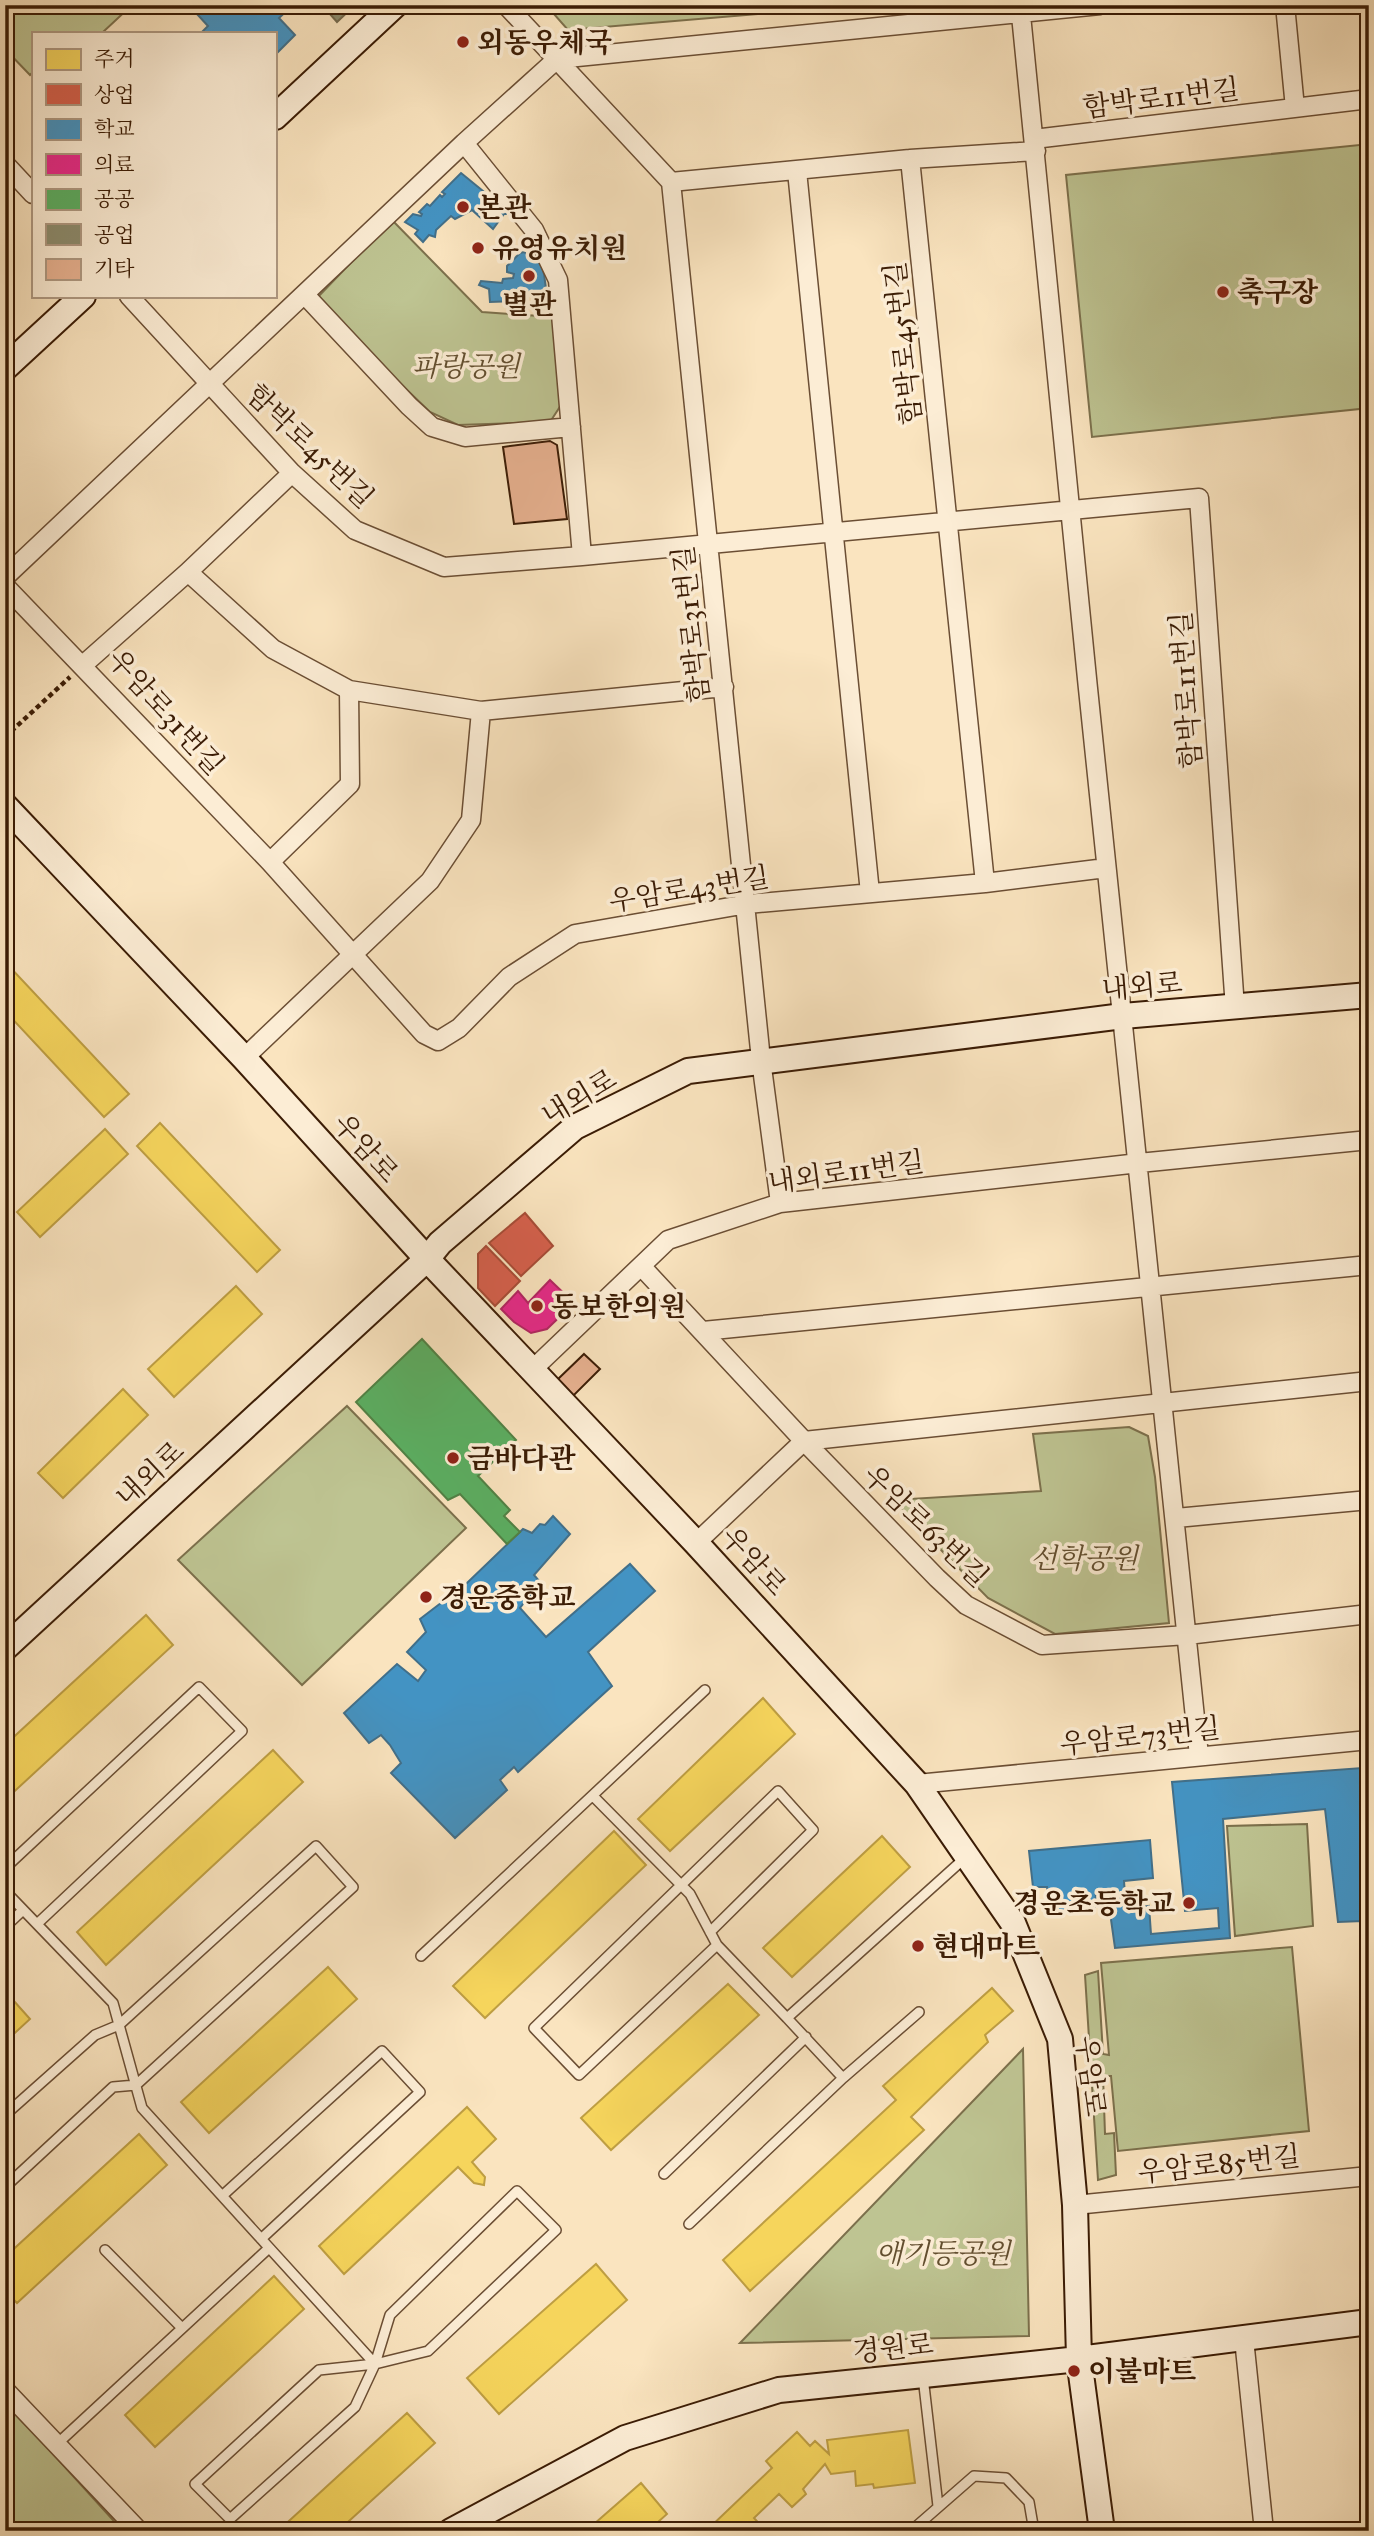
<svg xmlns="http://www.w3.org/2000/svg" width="1374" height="2536" viewBox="0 0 1374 2536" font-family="'IM FELL Great Primer','Noto Serif KR',serif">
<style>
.green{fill:#bec492;stroke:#7c704c;stroke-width:2}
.homes{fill:#f6d55c;stroke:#be9e42;stroke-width:2}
.shops{fill:#d6604d;stroke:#a84c37;stroke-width:2}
.schools{fill:#4393c3;stroke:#416f8a;stroke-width:2}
.health{fill:#e7298a;stroke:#b32562;stroke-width:2}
.public{fill:#5aae61;stroke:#518245;stroke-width:2}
.industry{fill:#8c8c6e;stroke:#746a4e;stroke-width:2}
.building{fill:#e7b190;stroke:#3b1c05;stroke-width:2}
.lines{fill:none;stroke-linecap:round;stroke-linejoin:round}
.lane-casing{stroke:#6b4e34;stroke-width:12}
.street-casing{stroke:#6b4e34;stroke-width:21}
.secondary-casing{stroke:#3b1c05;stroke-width:28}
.path{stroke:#3b1c05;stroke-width:4.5;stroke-dasharray:5 3.5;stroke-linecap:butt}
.lane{stroke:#fcedd5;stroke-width:9}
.street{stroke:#fcedd5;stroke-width:18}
.secondary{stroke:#fcedd5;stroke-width:24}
.poi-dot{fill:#8f2418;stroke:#fcedd5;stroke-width:2.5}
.labels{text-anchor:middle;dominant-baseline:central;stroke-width:7;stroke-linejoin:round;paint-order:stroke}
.poi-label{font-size:28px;font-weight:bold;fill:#3b1c05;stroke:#fcedd5;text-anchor:start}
.street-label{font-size:28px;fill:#3b1c05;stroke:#fcedd5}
.park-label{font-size:28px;font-style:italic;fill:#624e2f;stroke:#fcedd5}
</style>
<rect width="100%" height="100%" fill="#fae4bf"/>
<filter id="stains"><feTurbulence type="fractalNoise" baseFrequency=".00286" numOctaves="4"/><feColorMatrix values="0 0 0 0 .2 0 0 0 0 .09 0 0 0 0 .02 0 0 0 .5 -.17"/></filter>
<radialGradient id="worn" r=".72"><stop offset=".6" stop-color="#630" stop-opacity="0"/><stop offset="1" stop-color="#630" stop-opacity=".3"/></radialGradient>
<path class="green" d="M 5,5 L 132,5 L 102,33 L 33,33 L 33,72 L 30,75 L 5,49 Z
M 546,5 L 866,5 L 568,30 Z
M 1369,144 L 1369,408 L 1092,437 L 1066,175 Z
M 392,220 L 482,312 L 553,317 L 561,405 L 550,422 L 458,425 L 430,412 L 379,363 L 373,368 L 337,342 L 315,300 Z
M 347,1406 L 466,1528 L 302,1685 L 178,1560 Z
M 1129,1427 L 1148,1436 L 1155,1477 L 1169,1623 L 1055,1634 L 988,1598 L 892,1500 L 1041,1491 L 1033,1434 Z
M 1307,1824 L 1313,1926 L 1235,1936 L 1227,1826 Z
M 1292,1947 L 1309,2131 L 1118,2151 L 1111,2076 L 1103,2076 L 1105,2134 L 1114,2133 L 1116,2175 L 1098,2180 L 1085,1975 L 1098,1971 L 1103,2054 L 1109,2055 L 1101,1963 Z
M 1023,2049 L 1029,2336 L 740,2343 Z
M 5,2401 L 123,2531 L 5,2531 Z"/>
<path class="homes" d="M 7,964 L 129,1094 L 104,1117 L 5,1011 L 5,966 Z
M 160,1123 L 280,1250 L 257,1272 L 137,1146 Z
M 105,1129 L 128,1154 L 40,1237 L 17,1212 Z
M 236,1286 L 262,1314 L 174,1397 L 148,1369 Z
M 123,1389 L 148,1415 L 63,1498 L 38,1473 Z
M 146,1615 L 173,1645 L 5,1800 L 5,1745 Z
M 763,1698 L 795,1734 L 670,1851 L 638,1819 Z
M 273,1750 L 303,1782 L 106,1965 L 77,1932 Z
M 614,1831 L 646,1865 L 485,2018 L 453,1986 Z
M 882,1836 L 910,1867 L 792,1977 L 763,1948 Z
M 328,1967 L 357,1999 L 209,2133 L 181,2102 Z
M 728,1984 L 759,2015 L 611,2150 L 581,2118 Z
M 992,1988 L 1013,2011 L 985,2035 L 988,2042 L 911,2117 L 924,2130 L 750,2291 L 723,2260 L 896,2100 L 883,2086 Z
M 5,1991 L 30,2019 L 5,2042 Z
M 467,2107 L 496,2139 L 472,2162 L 485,2177 L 484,2185 L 474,2183 L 458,2167 L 344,2274 L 319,2246 Z
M 139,2134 L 167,2165 L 17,2303 L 5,2291 L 5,2257 Z
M 596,2264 L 627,2300 L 499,2414 L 467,2378 Z
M 274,2276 L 304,2309 L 155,2447 L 125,2415 Z
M 407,2413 L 435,2443 L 338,2531 L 278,2531 Z
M 908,2430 L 915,2483 L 874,2488 L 873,2484 L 856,2486 L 855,2471 L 831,2474 L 825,2464 L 803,2489 L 806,2494 L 792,2507 L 779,2494 L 754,2518 L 764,2529 L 762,2531 L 706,2531 L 772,2468 L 766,2461 L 797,2432 L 810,2446 L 815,2441 L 829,2454 L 827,2440 Z
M 641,2483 L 667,2514 L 648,2531 L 586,2531 Z"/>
<path class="shops" d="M 525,1213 L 553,1246 L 521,1276 L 489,1243 Z
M 486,1246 L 520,1281 L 495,1306 L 478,1288 L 478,1254 Z"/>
<path class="schools" d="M 207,5 L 293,5 L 279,18 L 295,35 L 275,55 L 275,33 L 201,33 L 208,26 L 197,14 Z
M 461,173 L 505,209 L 509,208 L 510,214 L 504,214 L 493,229 L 472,210 L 455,219 L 451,216 L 436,230 L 435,237 L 429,235 L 423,242 L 415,234 L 418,230 L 405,222 L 413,214 L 421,216 L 422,214 L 419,212 L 427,204 L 430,206 L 440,195 L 442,197 L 445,194 L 442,192 Z
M 536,251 L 544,274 L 547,296 L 535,298 L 534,292 L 526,292 L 522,295 L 523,299 L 517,301 L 490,302 L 489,289 L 479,285 L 481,281 L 502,283 L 503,279 L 513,278 L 514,274 L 507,272 L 507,266 L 520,253 L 524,252 L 531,257 L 532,253 Z
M 553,1516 L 570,1534 L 534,1575 L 540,1582 L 520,1608 L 546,1637 L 630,1564 L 655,1591 L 588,1652 L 612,1686 L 518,1772 L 514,1767 L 500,1780 L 507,1790 L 455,1838 L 391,1773 L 401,1763 L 390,1745 L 381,1735 L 369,1743 L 344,1713 L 397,1664 L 418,1681 L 426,1670 L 407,1652 L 426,1632 L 420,1619 L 467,1583 L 523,1529 L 532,1533 L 540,1524 L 545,1525 Z
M 1362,1768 L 1363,1796 L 1369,1795 L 1369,1950 L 1363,1921 L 1338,1922 L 1325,1809 L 1223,1819 L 1230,1938 L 1115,1948 L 1107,1891 L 1096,1892 L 1095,1908 L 1050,1912 L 1047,1887 L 1033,1887 L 1029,1851 L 1150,1840 L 1153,1878 L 1124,1881 L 1126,1909 L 1149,1906 L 1151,1934 L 1219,1928 L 1218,1908 L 1185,1911 L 1172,1782 Z"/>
<path class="health" d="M 550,1280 L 574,1303 L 547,1329 L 531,1333 L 514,1322 L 501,1309 L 518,1291 L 528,1303 Z"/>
<path class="public" d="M 422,1339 L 516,1440 L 478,1476 L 510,1510 L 504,1516 L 520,1532 L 507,1544 L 460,1494 L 448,1500 L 356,1402 Z"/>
<path class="industry" d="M 322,5 L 355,5 L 337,22 Z"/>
<path class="building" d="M 550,441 L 557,445 L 567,519 L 514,524 L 503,447 Z
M 584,1354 L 600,1369 L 573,1396 L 556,1381 Z"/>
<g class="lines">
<defs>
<path id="lane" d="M 593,1796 L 690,1894 L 717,1945 L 787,2018
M 5,1868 L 199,1687 L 242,1731 L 37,1924
M 5,1891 L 113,2003 L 142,2108 L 375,2364
M 5,1927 L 23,1910
M 710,1932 L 813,1830 L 778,1791 L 534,2028 L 579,2075 L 717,1945
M 421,1956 L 705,1690
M 843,2078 L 919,2012
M 5,2115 L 95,2035 L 119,2025 L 316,1846 L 353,1887 L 136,2085 L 113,2087 L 5,2187
M 664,2174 L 806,2037
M 222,2196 L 382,2051 L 420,2092 L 261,2239
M 689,2224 L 843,2078 L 787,2018 L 966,1857
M 105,2250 L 182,2328
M 375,2364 L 428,2351 L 556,2230 L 517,2191 L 390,2315 L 375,2364 L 355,2407 L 230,2519 L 195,2484 L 319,2370 L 375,2364
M 923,2377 L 938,2506
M 57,2444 L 269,2248
M 911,2531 L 974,2476 L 1006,2478 L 1029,2502 L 1034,2531"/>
<path id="street" d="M 506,5 L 671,182 L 761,1060 L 780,1203
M 1020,5 C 1075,589 1140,1173 1199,1756
M 1285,5 L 1295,108
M 1034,139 L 1369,99
M 464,143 L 534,230 L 558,280 L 582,556
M 910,159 L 985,883
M 5,164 L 33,194
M 797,171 L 870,893
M 671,182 L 910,159 L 1036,151
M 305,295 L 409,406 L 432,427 L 465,437 L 571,427
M 129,296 L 292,473 L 355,530 L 444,567 L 582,556 L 1199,498 L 1235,1008
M 188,572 L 292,473
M 5,577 L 464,143 L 557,59 L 1100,5
M 5,586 L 270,862 L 424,1034 L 438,1041 L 459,1028 L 509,977 L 575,934 L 747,904 L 985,883 L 1106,868
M 83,665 L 188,572 L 273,649 L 349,690 L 481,711
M 270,862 L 350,784 L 349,690
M 244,1058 L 430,881 L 471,820 L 481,711 L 724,687
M 642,1267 L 804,1441 L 937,1578 L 966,1605 L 1042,1645 L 1187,1635 L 1369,1614
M 703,1331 L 1369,1265
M 532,1370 L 668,1240 L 780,1203 L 1139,1163 L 1369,1140
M 1176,1518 L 1369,1500
M 696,1543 L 804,1441 L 1369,1381
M 917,1784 L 1369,1740
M 1075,2205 L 1369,2176
M 1244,2339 L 1264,2531
M 5,2390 L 139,2531"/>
<path id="secondary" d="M 275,117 L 395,5
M 5,368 L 83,296
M 5,806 L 244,1058 L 427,1259 L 696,1543 L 917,1784 L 1013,1923 L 1060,2039 L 1075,2205 L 1079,2359 L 1102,2531
M 5,1648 L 427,1259 L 440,1243 L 575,1127 L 688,1071 L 1123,1016 L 1369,995
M 451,2531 L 625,2438 L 779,2390 L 1079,2359 L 1369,2322"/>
</defs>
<use href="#lane" class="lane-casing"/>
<use href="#street" class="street-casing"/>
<use href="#secondary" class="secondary-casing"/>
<path class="path" d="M 5,737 L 70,677"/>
<use href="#lane" class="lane"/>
<use href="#street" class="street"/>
<use href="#secondary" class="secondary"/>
</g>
<g class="poi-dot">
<circle cx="463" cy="42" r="7"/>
<circle cx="463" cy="207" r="7"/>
<circle cx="478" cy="248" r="7"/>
<circle cx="529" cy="276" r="7"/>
<circle cx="1223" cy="292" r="7"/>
<circle cx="537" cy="1306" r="7"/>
<circle cx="453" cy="1458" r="7"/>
<circle cx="426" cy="1597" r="7"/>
<circle cx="1189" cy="1903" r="7"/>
<circle cx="918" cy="1946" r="7"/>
<circle cx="1074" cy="2371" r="7"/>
</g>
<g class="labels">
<g class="poi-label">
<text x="477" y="42">외동우체국</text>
<text x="477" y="207">본관</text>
<text x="492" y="248">유영유치원</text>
<text x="1237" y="292">축구장</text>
<text x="529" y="304" text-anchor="middle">별관</text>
<text x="551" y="1306">동보한의원</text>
<text x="467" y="1458">금바다관</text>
<text x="440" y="1597">경운중학교</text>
<text x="1175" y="1903" text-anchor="end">경운초등학교</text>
<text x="932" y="1946">현대마트</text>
<text x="1088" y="2371">이불마트</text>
</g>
<g class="street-label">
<text transform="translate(1161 98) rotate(-7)">함박로11번길</text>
<text transform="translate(903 343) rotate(-96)">함박로45번길</text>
<text transform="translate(310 446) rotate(44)">함박로45번길</text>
<text transform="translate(691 624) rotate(-96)">함박로31번길</text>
<text transform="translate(1186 690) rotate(-94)">함박로11번길</text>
<text transform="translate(166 712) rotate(48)">우암로31번길</text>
<text transform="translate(689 889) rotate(-9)">우암로43번길</text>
<text transform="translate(1142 986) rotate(-5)">내외로</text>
<text transform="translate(579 1097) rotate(-31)">내외로</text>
<text transform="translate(366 1148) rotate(48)">우암로</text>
<text transform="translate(846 1172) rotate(-8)">내외로11번길</text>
<text transform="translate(150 1474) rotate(-43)">내외로</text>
<text transform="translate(926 1526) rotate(44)">우암로63번길</text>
<text transform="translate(754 1561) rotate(48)">우암로</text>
<text transform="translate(1140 1736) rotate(-6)">우암로73번길</text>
<text transform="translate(1091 2076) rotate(83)">우암로</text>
<text transform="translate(1219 2164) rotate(-6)">우암로85번길</text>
<text transform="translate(893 2348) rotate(-6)">경원로</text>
</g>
<g class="park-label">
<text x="466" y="366">파랑공원</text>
<text x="1084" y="1558">선학공원</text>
<text x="943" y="2253">애기등공원</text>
</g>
</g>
<rect width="1374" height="2536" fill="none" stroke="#fae4bf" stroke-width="28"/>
<rect x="7" y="7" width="1360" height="2522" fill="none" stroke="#3b1c05" stroke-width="3.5"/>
<rect x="14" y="14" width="1346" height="2508" fill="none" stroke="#3b1c05" stroke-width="2"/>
<rect x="32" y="32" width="245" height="266" fill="#fcedd5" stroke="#af9982" stroke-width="2"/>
<rect x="46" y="49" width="35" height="21" fill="#f6d55c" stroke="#af9982" stroke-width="2"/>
<text x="94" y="66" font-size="21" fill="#3b1c05">주거</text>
<rect x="46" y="84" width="35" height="21" fill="#d6604d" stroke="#af9982" stroke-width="2"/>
<text x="94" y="102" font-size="21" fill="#3b1c05">상업</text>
<rect x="46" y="119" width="35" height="21" fill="#4393c3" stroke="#af9982" stroke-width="2"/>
<text x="94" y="136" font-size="21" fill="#3b1c05">학교</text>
<rect x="46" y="154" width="35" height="21" fill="#e7298a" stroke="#af9982" stroke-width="2"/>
<text x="94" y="172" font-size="21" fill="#3b1c05">의료</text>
<rect x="46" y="189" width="35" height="21" fill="#5aae61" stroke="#af9982" stroke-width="2"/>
<text x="94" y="206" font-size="21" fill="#3b1c05">공공</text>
<rect x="46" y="224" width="35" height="21" fill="#8c8c6e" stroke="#af9982" stroke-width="2"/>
<text x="94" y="242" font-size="21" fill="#3b1c05">공업</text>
<rect x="46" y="259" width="35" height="21" fill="#e7b190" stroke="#af9982" stroke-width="2"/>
<text x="94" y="276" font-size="21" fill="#3b1c05">기타</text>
<rect width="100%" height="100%" filter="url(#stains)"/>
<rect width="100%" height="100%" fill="url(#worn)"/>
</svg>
